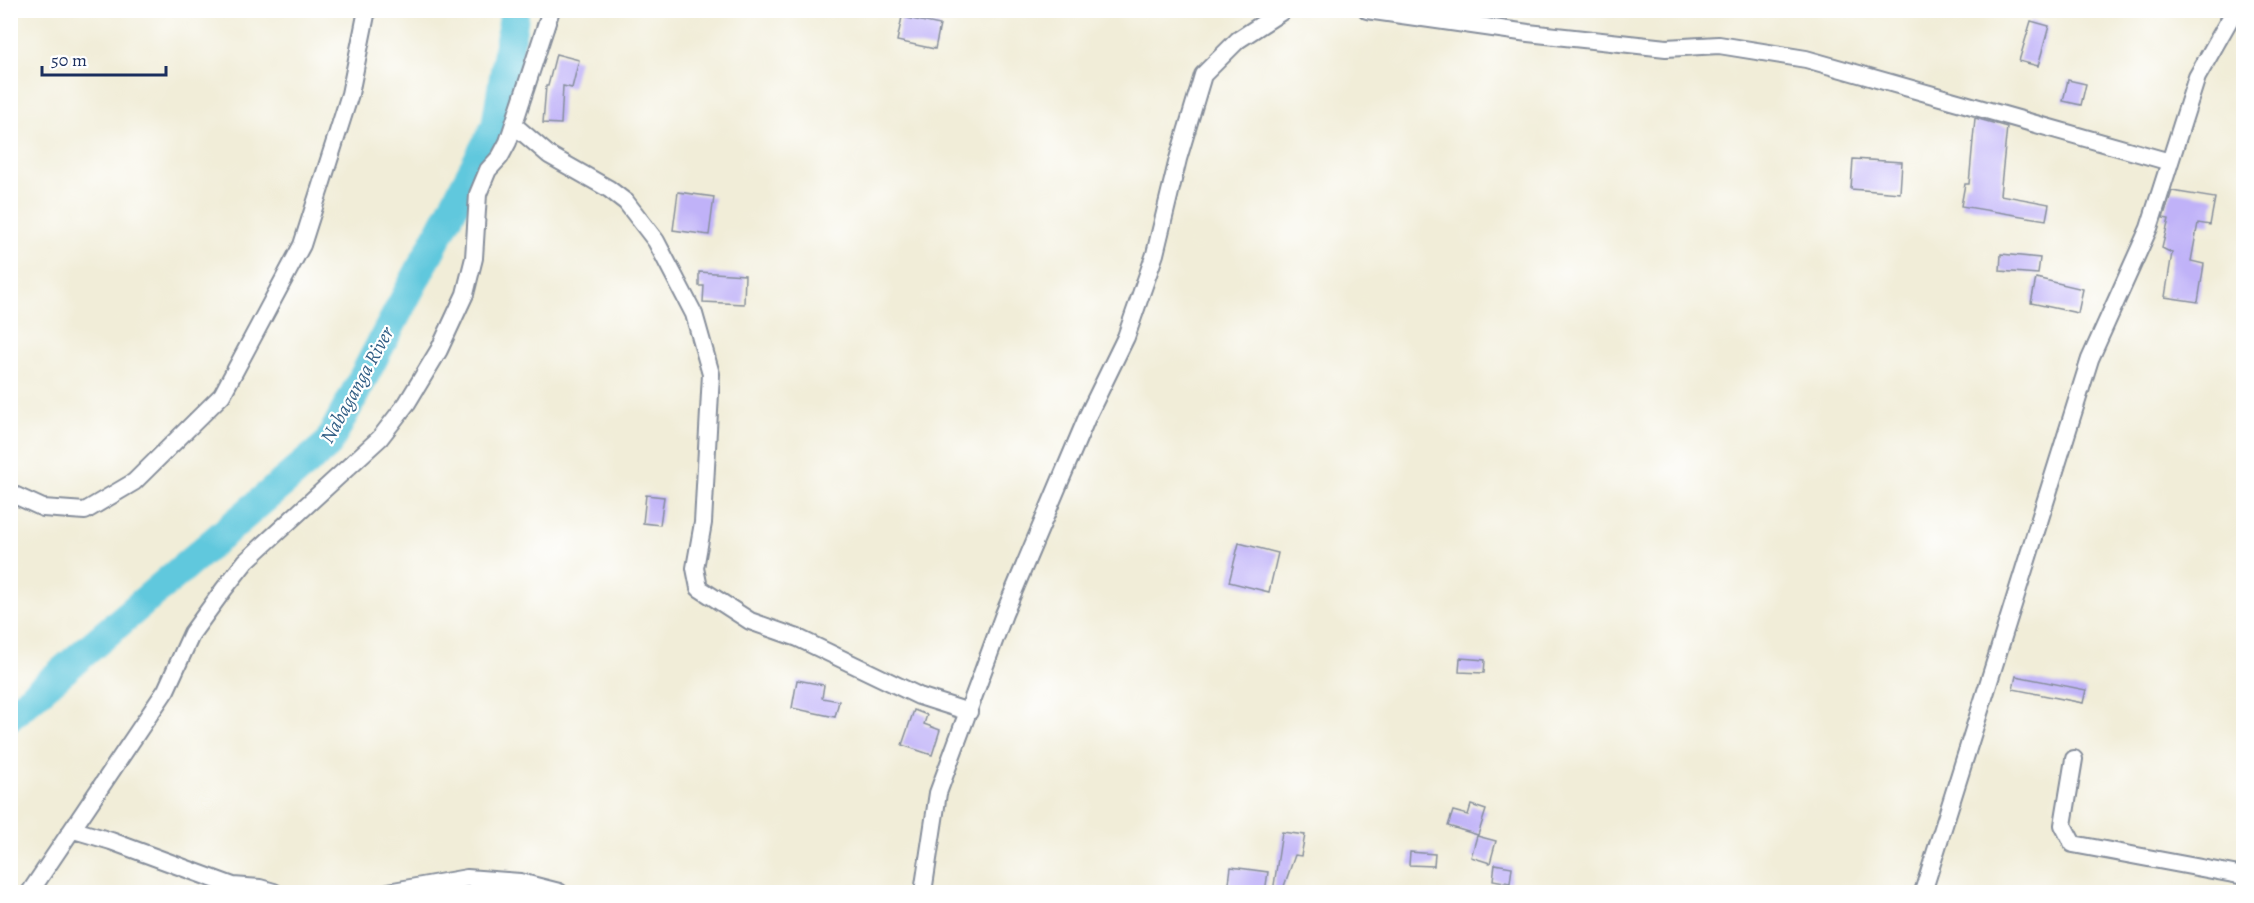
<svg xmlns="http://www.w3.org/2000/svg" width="2254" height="903" viewBox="0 0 2254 903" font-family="Alegreya,serif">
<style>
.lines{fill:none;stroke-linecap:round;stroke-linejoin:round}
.river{stroke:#61c8dd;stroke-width:30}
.building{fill:#c0b2f8}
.street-casing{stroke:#868e9b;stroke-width:20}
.street{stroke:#fff;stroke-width:16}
.labels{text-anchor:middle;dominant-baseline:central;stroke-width:4.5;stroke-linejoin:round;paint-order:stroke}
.water-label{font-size:20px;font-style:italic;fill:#305d84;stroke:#fff}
</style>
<rect width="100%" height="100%" fill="#fff"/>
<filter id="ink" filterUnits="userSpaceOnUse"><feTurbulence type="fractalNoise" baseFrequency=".0167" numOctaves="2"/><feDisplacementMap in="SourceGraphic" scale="12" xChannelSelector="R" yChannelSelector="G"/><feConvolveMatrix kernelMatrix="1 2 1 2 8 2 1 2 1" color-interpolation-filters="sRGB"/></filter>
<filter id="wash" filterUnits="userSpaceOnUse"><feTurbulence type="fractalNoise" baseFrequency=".008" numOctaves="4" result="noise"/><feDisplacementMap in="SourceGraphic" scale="24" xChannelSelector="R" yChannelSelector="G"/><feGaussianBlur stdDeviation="1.35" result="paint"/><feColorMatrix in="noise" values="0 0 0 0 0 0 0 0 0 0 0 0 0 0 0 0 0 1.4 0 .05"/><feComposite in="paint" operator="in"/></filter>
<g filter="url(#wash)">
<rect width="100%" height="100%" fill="#f1edd8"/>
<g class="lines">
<path class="river" d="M 10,716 L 328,444 L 496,126 L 515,10"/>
</g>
<g id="blocks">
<path class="building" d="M 902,17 L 940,25 L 935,49 L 897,41 Z
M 2031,21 L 2049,26 L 2038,66 L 2019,61 Z
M 556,54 L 579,60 L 572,88 L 563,86 L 561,124 L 543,123 L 546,86 L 548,86 Z
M 2068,80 L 2086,84 L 2081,105 L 2063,101 Z
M 1975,118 L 2007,127 L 2000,195 L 2049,204 L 2046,220 L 1961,206 L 1965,184 L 1969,184 Z
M 1853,159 L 1902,162 L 1900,193 L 1851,189 Z
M 2172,191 L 2215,198 L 2210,225 L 2198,223 L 2191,261 L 2204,264 L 2198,302 L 2165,297 L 2172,253 L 2162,248 L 2169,219 L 2163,218 Z
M 678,192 L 714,197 L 709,235 L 673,230 Z
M 2001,254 L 2040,258 L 2038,274 L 2000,271 Z
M 699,272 L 745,275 L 744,304 L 703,302 L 704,286 L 699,286 Z
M 2036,278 L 2083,289 L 2078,313 L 2031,303 Z
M 646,495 L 664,497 L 660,525 L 643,523 Z
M 1239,543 L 1278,553 L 1269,592 L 1229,582 Z
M 1460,658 L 1485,660 L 1484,673 L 1459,672 Z
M 2016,676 L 2086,690 L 2083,703 L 2013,689 Z
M 797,680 L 824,685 L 822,698 L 839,701 L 835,717 L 792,708 Z
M 914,710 L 927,715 L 924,724 L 940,730 L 932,755 L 902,745 Z
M 1471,805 L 1486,810 L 1478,835 L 1448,826 L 1453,811 L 1468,815 Z
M 1282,832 L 1305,835 L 1301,856 L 1295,855 L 1282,892 L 1273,892 Z
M 1477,836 L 1496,841 L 1490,863 L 1471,857 Z
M 1410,852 L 1435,854 L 1434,866 L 1409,865 Z
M 1495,864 L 1512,867 L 1510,883 L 1493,880 Z
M 1231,867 L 1268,872 L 1265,892 L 1228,891 Z"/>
</g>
</g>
<g filter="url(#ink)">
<use href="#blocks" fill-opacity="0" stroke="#868e9b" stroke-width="1.5"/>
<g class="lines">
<defs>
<path id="street" d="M 1367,10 L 1528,33 L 1666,48 L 1719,45 L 1806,59 L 2170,162
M 514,125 L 549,155 L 609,189 L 626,202 L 656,241 L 694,314 L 711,374 L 703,523 L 695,568 L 699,588 L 750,621 L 798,638 L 919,696 L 969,712
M 10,493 L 43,508 L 85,511 L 134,482 L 222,395 L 302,245 L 350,94 L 367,10
M 2074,759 L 2063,825 L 2073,844 L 2244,876
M 74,830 L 111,841 L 233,886 L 260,888 L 274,892
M 30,892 L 166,690 L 192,633 L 224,589 L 246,561 L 380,438 L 407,403 L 439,350 L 465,294 L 474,258 L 478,194 L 488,170 L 500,157 L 508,142 L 551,10
M 388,892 L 467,878 L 520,882 L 559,892
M 923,892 L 938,793 L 1004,614 L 1088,415 L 1126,337 L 1155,254 L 1178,159 L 1203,75 L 1238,40 L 1284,10
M 1923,892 L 2090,359 L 2149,228 L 2197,77 L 2235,10"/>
</defs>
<use href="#street" class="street-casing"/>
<use href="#street" class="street"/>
</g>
</g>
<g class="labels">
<g class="water-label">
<text transform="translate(357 385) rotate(-61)">Nabaganga River</text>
</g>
</g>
<rect width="2254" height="903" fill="none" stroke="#fff" stroke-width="36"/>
<path d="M42 66v9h124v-9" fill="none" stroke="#1b2f5e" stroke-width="3"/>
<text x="51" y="66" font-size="18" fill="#1b2f5e" stroke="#ffffff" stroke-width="4.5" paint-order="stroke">50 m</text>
</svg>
